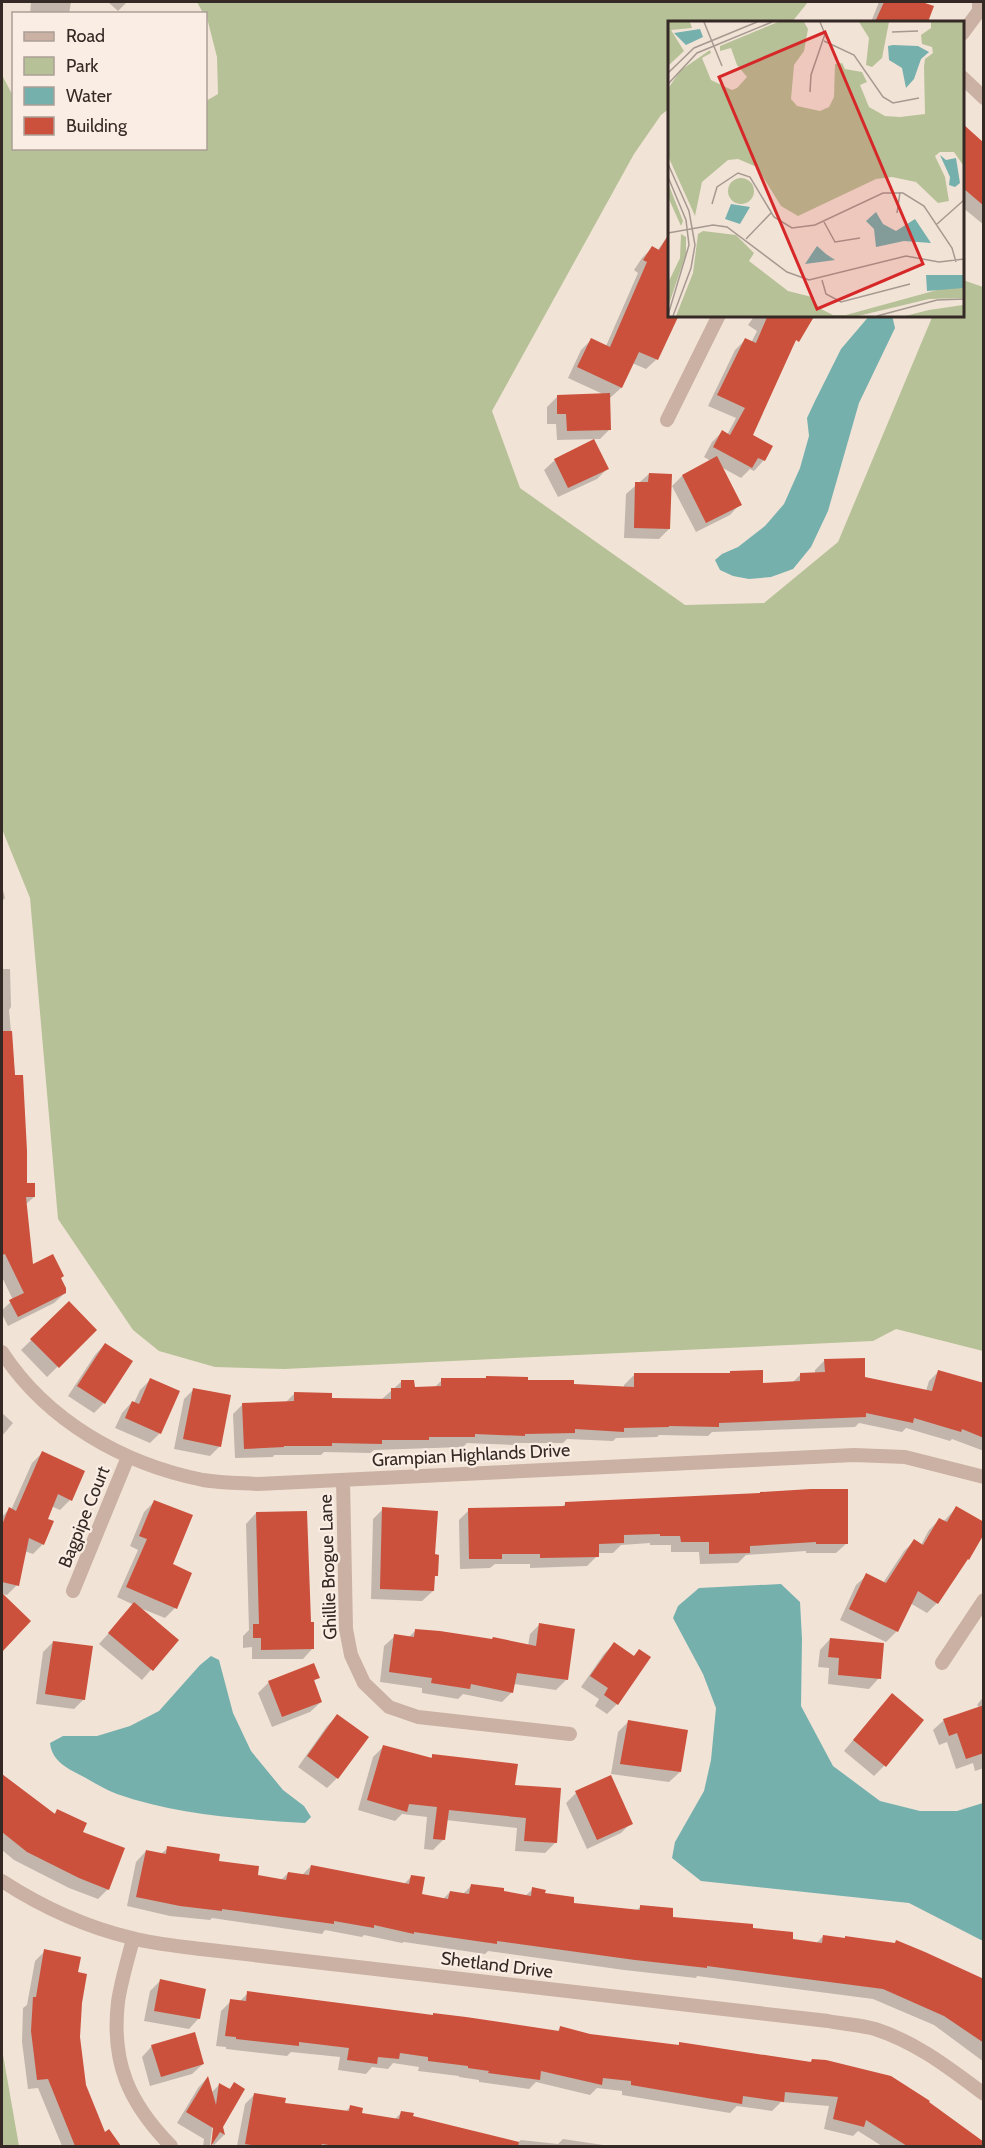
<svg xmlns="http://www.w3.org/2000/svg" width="985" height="2148" viewBox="0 0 985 2148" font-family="Cabin,sans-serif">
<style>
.green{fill:#b7c197}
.water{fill:#75b0ad}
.shadow{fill:#0003;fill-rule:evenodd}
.building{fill:#cb513c}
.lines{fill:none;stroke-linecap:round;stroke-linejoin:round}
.street{stroke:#cab1a3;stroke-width:14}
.labels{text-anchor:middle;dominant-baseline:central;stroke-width:4.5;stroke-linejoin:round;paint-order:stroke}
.street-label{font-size:18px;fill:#352925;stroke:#faede3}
.inset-road{fill:none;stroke:#a69990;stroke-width:1.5}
.view{fill:#d62828;fill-opacity:0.15;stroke:#d62828;stroke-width:3}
.inset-edge{fill:none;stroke:#352925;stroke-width:3}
</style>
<rect width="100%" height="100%" fill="#f2e3d7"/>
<path class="green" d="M 197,2 L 808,2 L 792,22 L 670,22 L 670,108 L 661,115 L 634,154 L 492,411 L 520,488 L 685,605 L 764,603 L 838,542 L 933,315 L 962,315 L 963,280 L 983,287 L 983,1351 L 896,1329 L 873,1341 L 284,1369 L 215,1367 L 159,1351 L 133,1330 L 58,1219 L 30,898 L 2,829 L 2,75 L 13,96 L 14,148 L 206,148 L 206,101 L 218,94 L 217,57 L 206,14 L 203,13 Z
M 2,2049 L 19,2146 L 2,2146 Z"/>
<path class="water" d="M 870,315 L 892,315 L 895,328 L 859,403 L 828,511 L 811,547 L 793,569 L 771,577 L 749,579 L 733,576 L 720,570 L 715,560 L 722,554 L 738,547 L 765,526 L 784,504 L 800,468 L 809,436 L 807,418 L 815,401 L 841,349 Z
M 781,1584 L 800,1602 L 802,1639 L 801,1706 L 833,1766 L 880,1801 L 920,1811 L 957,1811 L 983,1803 L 983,1941 L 909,1903 L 701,1881 L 672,1858 L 675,1842 L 704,1791 L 711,1760 L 716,1708 L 703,1674 L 673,1618 L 678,1606 L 699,1588 Z
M 211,1656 L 219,1660 L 233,1713 L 251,1751 L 283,1790 L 304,1806 L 311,1817 L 305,1823 C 242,1819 177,1815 117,1794 C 106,1790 95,1783 84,1777 C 69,1769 52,1762 50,1743 L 63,1736 L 97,1736 L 130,1726 L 159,1711 L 200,1665 Z"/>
<path class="shadow" d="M 31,2 L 71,2 L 69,14 L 30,14 Z
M 108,2 L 127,2 L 118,11 Z
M 879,2 L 923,2 L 922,3 L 932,7 L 926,22 L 866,22 L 869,20 L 871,22 Z
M 962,124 L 984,146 L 984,225 L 962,207 Z
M 670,233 L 670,315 L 677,315 L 657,359 L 646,369 L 632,363 L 621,388 L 610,398 L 609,397 L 610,429 L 600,439 L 557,440 L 556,424 L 547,424 L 547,407 L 557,397 L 605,395 L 568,378 L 581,350 L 592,339 L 606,346 L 638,273 L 634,270 L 642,258 L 652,248 L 657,251 Z
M 755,315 L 814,315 L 792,346 L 751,435 L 764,460 L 754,471 L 750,469 L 741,478 L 721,467 L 740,504 L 730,515 L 696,532 L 672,486 L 682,476 L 711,461 L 704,457 L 712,442 L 722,432 L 727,435 L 736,418 L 708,406 L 735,350 L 745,340 L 751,343 L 757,331 L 748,325 Z
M 555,460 L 607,469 L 597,479 L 558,497 L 544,470 Z
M 649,474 L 669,529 L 659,539 L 624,538 L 626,494 Z
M 2,886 L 5,898 L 2,901 Z
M 2,929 L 2,969 L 10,969 L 11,1007 L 9,1010 L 25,1184 L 34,1197 L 25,1205 L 32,1266 L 60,1279 L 65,1293 L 54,1303 L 8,1326 L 2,1314 L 2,1310 L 13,1300 L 2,1277 Z
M 69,1303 L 95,1330 L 47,1377 L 21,1350 Z
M 105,1344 L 104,1403 L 94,1413 L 68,1396 L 95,1355 Z
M 825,1360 L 864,1378 L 926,1391 L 929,1381 L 939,1371 L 984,1385 L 984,1451 L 952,1439 L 950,1441 L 906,1428 L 902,1432 L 859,1423 L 855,1427 L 712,1432 L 708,1436 L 659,1435 L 657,1437 L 616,1438 L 613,1441 L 567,1439 L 563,1443 L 516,1443 L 514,1445 L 467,1443 L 463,1447 L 374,1450 L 370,1453 L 324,1452 L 321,1455 L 274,1455 L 273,1457 L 235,1458 L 233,1414 L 243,1404 L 286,1402 L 294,1394 L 331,1399 L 381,1400 L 401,1382 L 413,1388 L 434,1388 L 442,1380 L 526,1382 L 624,1388 L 624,1385 L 634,1375 L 762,1385 L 792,1383 L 800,1375 L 815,1374 L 815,1370 Z
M 150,1380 L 160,1433 L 150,1443 L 115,1428 L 122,1413 L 132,1402 L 134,1403 L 140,1390 Z
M 194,1389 L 220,1446 L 210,1456 L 174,1449 L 184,1399 Z
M 2,1413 L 13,1423 L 2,1436 Z
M 42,1453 L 70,1500 L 60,1510 L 51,1506 L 46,1519 L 43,1544 L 33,1554 L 24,1551 L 17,1585 L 7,1595 L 2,1594 L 2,1517 L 9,1509 L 11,1510 L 32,1463 Z
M 154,1502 L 171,1565 L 190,1574 L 175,1608 L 165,1618 L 140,1608 L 177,1640 L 142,1680 L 99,1644 L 134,1605 L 117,1597 L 138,1550 L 130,1546 L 144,1512 Z
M 566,1503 L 847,1543 L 836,1553 L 806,1553 L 806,1551 L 746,1555 L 738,1563 L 700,1564 L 699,1552 L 671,1552 L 671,1545 L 650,1545 L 650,1543 L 621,1545 L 613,1553 L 597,1553 L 597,1556 L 587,1566 L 530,1568 L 530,1564 L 495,1564 L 490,1568 L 460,1569 L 459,1520 L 469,1510 L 561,1508 Z
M 956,1508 L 937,1603 L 927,1613 L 910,1603 L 897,1631 L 886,1642 L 840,1620 L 856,1585 L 867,1575 L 883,1583 L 904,1551 L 914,1541 L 921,1545 L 929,1530 L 939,1520 L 943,1522 Z
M 383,1509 L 436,1575 L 433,1578 L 433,1591 L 422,1601 L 371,1599 L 373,1519 Z
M 256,1513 L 310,1624 L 313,1648 L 303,1659 L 252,1659 L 252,1647 L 243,1648 L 243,1636 L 249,1630 L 246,1524 Z
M 7,1600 L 29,1621 L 2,1650 L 2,1605 Z
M 540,1624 L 566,1680 L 556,1690 L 514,1684 L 512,1692 L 502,1702 L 463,1694 L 458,1699 L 422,1693 L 422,1688 L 380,1682 L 384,1646 L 395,1636 L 408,1638 L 416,1630 L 528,1646 L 530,1634 Z
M 830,1639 L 879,1678 L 869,1689 L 828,1684 L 829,1668 L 818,1667 L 820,1650 Z
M 53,1642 L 84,1699 L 74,1709 L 36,1704 L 43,1652 Z
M 614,1644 L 633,1657 L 639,1650 L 617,1704 L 607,1714 L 595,1706 L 599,1699 L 581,1687 L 604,1654 Z
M 318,1677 L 313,1682 L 321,1702 L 310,1712 L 272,1727 L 258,1693 L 269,1682 Z
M 984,1696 L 984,1768 L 975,1771 L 973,1763 L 956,1769 L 947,1742 L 939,1745 L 933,1730 L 944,1720 L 980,1708 L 977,1705 Z
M 882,1705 L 884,1766 L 874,1776 L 844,1751 Z
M 337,1716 L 367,1737 L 337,1778 L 327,1788 L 298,1767 L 327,1726 Z
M 628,1722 L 680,1772 L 669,1782 L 611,1774 L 618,1732 Z
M 384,1746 L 429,1759 L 433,1756 L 514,1786 L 555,1843 L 545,1853 L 515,1851 L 517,1828 L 446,1820 L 443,1840 L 433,1850 L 424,1849 L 427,1817 L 402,1814 L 395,1821 L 358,1810 L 373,1757 Z
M 2,1775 L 53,1815 L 57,1811 L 81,1832 L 108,1889 L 98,1899 L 69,1888 L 14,1860 L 2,1850 Z
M 576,1793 L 631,1823 L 621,1833 L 587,1849 L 566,1803 Z
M 168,1848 L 257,1877 L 281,1880 L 288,1873 L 302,1875 L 311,1866 L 404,1884 L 412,1876 L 420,1896 L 443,1899 L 450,1892 L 463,1894 L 471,1886 L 525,1896 L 533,1889 L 572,1904 L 636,1911 L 641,1906 L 671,1918 L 751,1929 L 791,1940 L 816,1944 L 823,1936 L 982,1980 L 984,1979 L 984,2062 L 934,2025 L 873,1999 L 697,1976 L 696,1978 L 624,1970 L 488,1951 L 485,1954 L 404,1942 L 402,1943 L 364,1935 L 362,1937 L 325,1930 L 322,1934 L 212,1918 L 210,1920 L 170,1916 L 127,1906 L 136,1862 L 146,1851 L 161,1854 Z
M 45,1951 L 76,1973 L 80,2003 L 78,2037 L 85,2086 L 105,2134 L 108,2132 L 119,2146 L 62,2146 L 38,2088 L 28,2089 L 22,2042 L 23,2008 L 27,2005 L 35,1961 Z
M 160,1981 L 199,2018 L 189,2029 L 144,2021 L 150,1991 Z
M 248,1993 L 557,2032 L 560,2028 L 589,2035 L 677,2046 L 680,2043 L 809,2063 L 812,2060 L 927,2103 L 984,2144 L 984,2146 L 882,2146 L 858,2131 L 853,2136 L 824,2129 L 829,2106 L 781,2102 L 772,2111 L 737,2106 L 730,2113 L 622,2095 L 622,2091 L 597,2088 L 590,2095 L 536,2082 L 529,2089 L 479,2082 L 479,2080 L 459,2077 L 459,2076 L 418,2071 L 419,2067 L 393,2063 L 388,2069 L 372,2067 L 366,2074 L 338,2070 L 340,2057 L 291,2052 L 287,2056 L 226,2049 L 226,2047 L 216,2046 L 221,2011 L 231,2001 L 239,2002 Z
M 152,2046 L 203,2064 L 192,2074 L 150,2086 L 142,2057 Z
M 207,2078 L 211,2093 L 219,2085 L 228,2090 L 234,2084 L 221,2127 L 224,2135 L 214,2145 L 211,2143 L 210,2146 L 203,2146 L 204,2139 L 177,2123 L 198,2088 ZM 213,2121 L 216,2121 L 213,2141 L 210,2145 Z
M 255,2094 L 284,2104 L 345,2112 L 350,2107 L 360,2114 L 394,2120 L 401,2113 L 411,2117 L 517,2143 L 521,2140 L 558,2144 L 563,2139 L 603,2145 L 602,2146 L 237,2146 L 245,2104 Z"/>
<path class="building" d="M 884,2 L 922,2 L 934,6 L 928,22 L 875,22 Z
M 963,124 L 984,143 L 984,206 L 963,188 Z
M 670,232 L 670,315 L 679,315 L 658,360 L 639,352 L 622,388 L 577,367 L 591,338 L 610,347 L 647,262 L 643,260 L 652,246 L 659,250 Z
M 768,315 L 815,315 L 799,342 L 796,340 L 753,435 L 773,446 L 765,461 L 758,458 L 752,468 L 713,447 L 722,430 L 730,435 L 745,408 L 717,395 L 745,338 L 756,343 Z
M 610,393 L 611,430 L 567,431 L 566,414 L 557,414 L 557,395 Z
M 594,439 L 609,469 L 568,488 L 554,459 Z
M 717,456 L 742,505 L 706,523 L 682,475 Z
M 649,473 L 672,474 L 670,529 L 634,528 L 635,482 L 648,482 Z
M 2,1031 L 12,1031 L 15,1075 L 23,1075 L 27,1151 L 27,1183 L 35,1183 L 35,1197 L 26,1197 L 33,1264 L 53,1254 L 64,1276 L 61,1278 L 66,1288 L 66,1293 L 18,1317 L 9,1300 L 24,1293 L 5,1254 L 2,1255 Z
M 69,1301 L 97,1330 L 59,1368 L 30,1339 Z
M 105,1343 L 133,1361 L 105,1404 L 77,1386 Z
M 865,1358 L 865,1377 L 932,1391 L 938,1370 L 984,1383 L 984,1438 L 962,1429 L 961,1432 L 914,1418 L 913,1423 L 866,1413 L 866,1417 L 719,1423 L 719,1427 L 669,1426 L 669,1427 L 624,1428 L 624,1432 L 575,1429 L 575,1433 L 525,1434 L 525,1436 L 475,1434 L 475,1437 L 429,1437 L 429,1440 L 382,1440 L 382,1444 L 332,1443 L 332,1446 L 284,1446 L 284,1447 L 244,1449 L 242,1403 L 294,1401 L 294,1392 L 332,1393 L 332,1398 L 391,1399 L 391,1388 L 401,1388 L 401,1380 L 414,1380 L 415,1387 L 441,1386 L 441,1378 L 486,1378 L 486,1376 L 528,1377 L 528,1380 L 574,1380 L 574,1384 L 634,1387 L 634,1373 L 730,1373 L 730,1371 L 763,1370 L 763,1383 L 800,1381 L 800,1373 L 825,1372 L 824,1359 Z
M 150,1378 L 180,1391 L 161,1434 L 125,1418 L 132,1401 L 139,1404 Z
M 193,1388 L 231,1395 L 221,1447 L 183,1439 Z
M 42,1451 L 85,1471 L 72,1501 L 58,1494 L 48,1519 L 54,1521 L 44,1545 L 29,1538 L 19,1586 L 2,1582 L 2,1525 L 9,1507 L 16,1511 Z
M 811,1489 L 848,1489 L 848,1544 L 816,1544 L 816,1542 L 750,1546 L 750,1553 L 709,1554 L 709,1542 L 681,1542 L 680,1536 L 660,1536 L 660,1534 L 624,1535 L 624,1543 L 599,1544 L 599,1557 L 540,1558 L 540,1554 L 502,1554 L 502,1559 L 469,1559 L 468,1508 L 565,1506 L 565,1502 L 760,1493 L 760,1492 Z
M 154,1500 L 193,1515 L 173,1564 L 192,1573 L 177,1609 L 126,1587 L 147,1539 L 139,1536 Z
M 956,1506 L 984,1522 L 984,1534 L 969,1560 L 968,1559 L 938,1604 L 918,1591 L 898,1632 L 849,1609 L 866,1573 L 886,1583 L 914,1539 L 923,1545 L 939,1518 L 947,1522 Z
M 382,1507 L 438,1511 L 435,1554 L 439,1555 L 438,1576 L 435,1576 L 434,1591 L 380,1589 Z
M 307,1511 L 311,1622 L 314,1622 L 314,1649 L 261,1650 L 261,1638 L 253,1638 L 253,1624 L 259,1624 L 256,1512 Z
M 2,1593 L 31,1621 L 2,1652 Z
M 134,1602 L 179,1640 L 153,1671 L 108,1633 Z
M 539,1623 L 575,1629 L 568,1680 L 517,1673 L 513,1693 L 471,1684 L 470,1689 L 431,1683 L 432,1678 L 389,1672 L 394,1634 L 414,1637 L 415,1629 L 440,1631 L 492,1639 L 493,1637 L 536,1646 Z
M 830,1638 L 884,1643 L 881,1679 L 838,1675 L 839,1658 L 828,1657 Z
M 53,1641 L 93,1646 L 85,1700 L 45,1694 Z
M 614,1642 L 634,1656 L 639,1649 L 651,1657 L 618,1705 L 604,1695 L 608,1688 L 590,1676 Z
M 314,1663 L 320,1678 L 314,1680 L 322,1702 L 282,1717 L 268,1681 Z
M 892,1693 L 924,1720 L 886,1767 L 853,1740 Z
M 984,1705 L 984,1753 L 966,1759 L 957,1733 L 949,1736 L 943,1719 Z
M 337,1714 L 369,1737 L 338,1779 L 307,1756 Z
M 628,1720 L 688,1730 L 681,1772 L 620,1764 Z
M 383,1745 L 432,1758 L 432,1754 L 518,1764 L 515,1785 L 561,1788 L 557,1843 L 524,1841 L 526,1818 L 449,1810 L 445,1840 L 433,1839 L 437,1807 L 409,1804 L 407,1812 L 367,1800 Z
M 2,1774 L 55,1814 L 57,1809 L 87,1823 L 83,1832 L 125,1848 L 109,1890 L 79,1878 L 27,1852 L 2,1832 Z
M 611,1775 L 633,1824 L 597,1840 L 575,1791 Z
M 167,1846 L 220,1854 L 219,1861 L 259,1866 L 258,1875 L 286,1880 L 288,1872 L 309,1875 L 311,1865 L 409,1884 L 411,1875 L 425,1877 L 422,1894 L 448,1899 L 450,1891 L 469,1894 L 471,1884 L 504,1888 L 504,1891 L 531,1896 L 532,1887 L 546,1890 L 545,1893 L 574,1897 L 574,1903 L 640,1910 L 640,1905 L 673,1908 L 673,1917 L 753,1924 L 753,1928 L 793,1932 L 793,1939 L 822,1943 L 823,1935 L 845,1938 L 845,1936 L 895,1943 L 896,1940 L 925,1952 L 984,1979 L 984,2043 L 944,2016 L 883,1989 L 707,1966 L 707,1968 L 635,1960 L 497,1941 L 497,1944 L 414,1932 L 414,1934 L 374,1925 L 374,1928 L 334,1921 L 334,1924 L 222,1909 L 222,1911 L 180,1906 L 136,1897 L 146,1850 L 166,1854 Z
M 44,1949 L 81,1957 L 78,1972 L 87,1974 L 82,2003 L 80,2037 L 86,2085 L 105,2132 L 109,2129 L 121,2146 L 75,2146 L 48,2079 L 37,2080 L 31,2031 L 33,1997 L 36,1997 Z
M 160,1979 L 206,1989 L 200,2019 L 154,2011 Z
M 247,1991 L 433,2015 L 433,2013 L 466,2017 L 559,2031 L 560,2026 L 590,2034 L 679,2045 L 679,2042 L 811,2062 L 812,2059 L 826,2060 L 891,2076 L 930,2101 L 929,2102 L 984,2142 L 984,2146 L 907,2146 L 866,2120 L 864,2127 L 833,2119 L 838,2097 L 785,2092 L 784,2102 L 743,2096 L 742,2104 L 631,2085 L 631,2081 L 603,2078 L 602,2085 L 541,2071 L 540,2080 L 488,2073 L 489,2071 L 468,2068 L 468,2066 L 428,2061 L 428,2057 L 400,2053 L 399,2059 L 378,2057 L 377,2064 L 347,2060 L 349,2048 L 299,2042 L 299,2046 L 236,2039 L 236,2037 L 225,2036 L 230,1999 L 246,2001 Z
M 195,2032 L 204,2064 L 161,2077 L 151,2045 Z
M 208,2076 L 216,2105 L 219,2083 L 230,2089 L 234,2082 L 245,2089 L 223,2127 L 225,2135 L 220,2132 L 211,2146 L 213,2128 L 186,2112 Z
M 254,2093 L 286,2098 L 285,2103 L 349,2111 L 350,2105 L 363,2108 L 362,2113 L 399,2119 L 401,2111 L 414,2113 L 413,2116 L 519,2142 L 518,2146 L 335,2146 L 322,2144 L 321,2146 L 258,2146 L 245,2144 Z"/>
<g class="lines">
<path class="street" d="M 962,34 L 979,11 L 979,2
M 962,77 L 984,98
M 667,420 L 719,315
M 2,1352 C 47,1421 123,1464 203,1480 C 221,1483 240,1483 258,1484 L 854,1455 L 905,1457 L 984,1477
M 343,1480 L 346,1629 L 351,1655 L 364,1683 L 389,1707 L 418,1717 L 570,1734
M 73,1591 L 128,1457
M 942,1663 L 984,1600
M 2,1881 C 42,1907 86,1927 132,1938 C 154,1944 178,1946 201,1949 L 828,2021 C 843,2024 860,2025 875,2029 C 916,2042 949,2068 984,2094
M 133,1939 C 128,1959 121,1981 118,2002 C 111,2063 129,2103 171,2146"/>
</g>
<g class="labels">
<g class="street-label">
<text transform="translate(471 1455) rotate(-3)">Grampian Highlands Drive</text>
<text transform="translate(84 1517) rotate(-68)">Bagpipe Court</text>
<text transform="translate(328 1567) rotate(-92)">Ghillie Brogue Lane</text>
<text transform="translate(497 1965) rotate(7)">Shetland Drive</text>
</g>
</g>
<g transform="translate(668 21)">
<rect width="296" height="296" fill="#f2e3d7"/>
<path d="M 0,1 L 22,1 L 24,7 L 3,9 L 16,30 L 0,45 ZM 110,1 L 136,1 L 140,8 L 136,30 L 126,44 L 123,78 L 129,85 L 152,90 L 161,86 L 166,76 L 167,43 L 174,42 L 177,48 L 194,51 L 199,61 L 192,64 L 201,86 L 217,95 L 232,96 L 257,93 L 256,45 L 257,38 L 265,32 L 264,26 L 254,23 L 253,14 L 263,7 L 263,1 L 295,1 L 295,144 L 286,131 L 272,131 L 267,135 L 277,156 L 281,180 L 270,182 L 248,161 L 224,156 L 208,158 L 130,195 L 113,185 L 89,146 L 70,138 L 60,139 L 34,161 L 27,195 L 0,135 L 1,66 L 13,49 L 42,29 L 43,32 L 34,37 L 43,59 L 64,69 L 69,67 L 79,56 L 69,44 L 63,27 L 52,30 L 52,25 ZM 191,1 L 221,1 L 214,37 L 204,46 L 198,44 L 201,17 ZM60 170a13 13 0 1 1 26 0a13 13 0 1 1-26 0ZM 0,162 L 15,200 L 13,205 L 0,176 ZM 35,210 L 68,214 L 86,232 L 81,240 L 120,270 L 144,276 L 151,287 L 165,294 L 178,294 L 280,266 L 295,267 L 295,277 L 261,278 L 190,295 L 8,295 L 25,252 L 30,213 ZM 13,213 L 18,216 L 18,233 L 0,286 L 0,262 L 12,237 ZM 295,284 L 295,295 L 237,295 L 261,289 Z" fill="#b7c197"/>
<path d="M 32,8 L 35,16 L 18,24 L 6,12 ZM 225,24 L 250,25 L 261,31 L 253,38 L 246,58 L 238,67 L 234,47 L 221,39 L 220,25 ZM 272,134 L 278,139 L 288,137 L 292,162 L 287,166 L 281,164 L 282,156 ZM 63,183 L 82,186 L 72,203 L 57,198 ZM 208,191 L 215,203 L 228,210 L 247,198 L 263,222 L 236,220 L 208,226 L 206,208 L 198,200 ZM 149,225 L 158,233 L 167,239 L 137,243 ZM 295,254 L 295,267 L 259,270 L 258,254 Z" fill="#75b0ad"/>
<path class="inset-road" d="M 36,1 L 54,45M 224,11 L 250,10M 156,20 L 186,34 L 215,76 L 225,82 L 251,77M 0,52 L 26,27 L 89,1M 0,63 L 29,32 L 104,1M 142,71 L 143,54 L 157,13 L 152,1M 0,143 L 21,190 L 27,224 L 23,247 L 5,295M 0,156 L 18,199 L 21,224 L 0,294M 44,183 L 49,166 L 70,152 L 82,156 L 106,196 L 124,207 L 147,204 L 215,172 L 235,172 L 256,185 L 284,227 L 288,241M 229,192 L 232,171M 156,201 L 167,221 L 192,217M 269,203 L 296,179M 0,212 L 45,204 L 59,206 L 119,251 L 141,259 L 238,235 L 271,241 L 296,238M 78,218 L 103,192M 154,259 L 158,273 L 173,281 L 242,263M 209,295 L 269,279 L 296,278"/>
<path class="view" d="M 157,11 L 255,243 L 149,288 L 51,56 Z"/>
<rect width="296" height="296" class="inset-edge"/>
</g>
<rect width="985" height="2148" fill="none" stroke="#352925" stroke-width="6"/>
<rect x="12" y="12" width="195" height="138" fill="#faede3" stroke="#ab9f97" stroke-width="1.5"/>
<rect x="24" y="32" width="30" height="9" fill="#cab1a3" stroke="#ab9f97" stroke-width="1.5"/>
<text x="66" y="42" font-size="18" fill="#352925">Road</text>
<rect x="24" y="57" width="30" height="18" fill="#b7c197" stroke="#ab9f97" stroke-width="1.5"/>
<text x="66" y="72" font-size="18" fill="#352925">Park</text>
<rect x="24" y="87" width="30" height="18" fill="#75b0ad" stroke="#ab9f97" stroke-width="1.5"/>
<text x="66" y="102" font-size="18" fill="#352925">Water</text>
<rect x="24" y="117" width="30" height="18" fill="#cb513c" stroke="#ab9f97" stroke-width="1.5"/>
<text x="66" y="132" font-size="18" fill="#352925">Building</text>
</svg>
